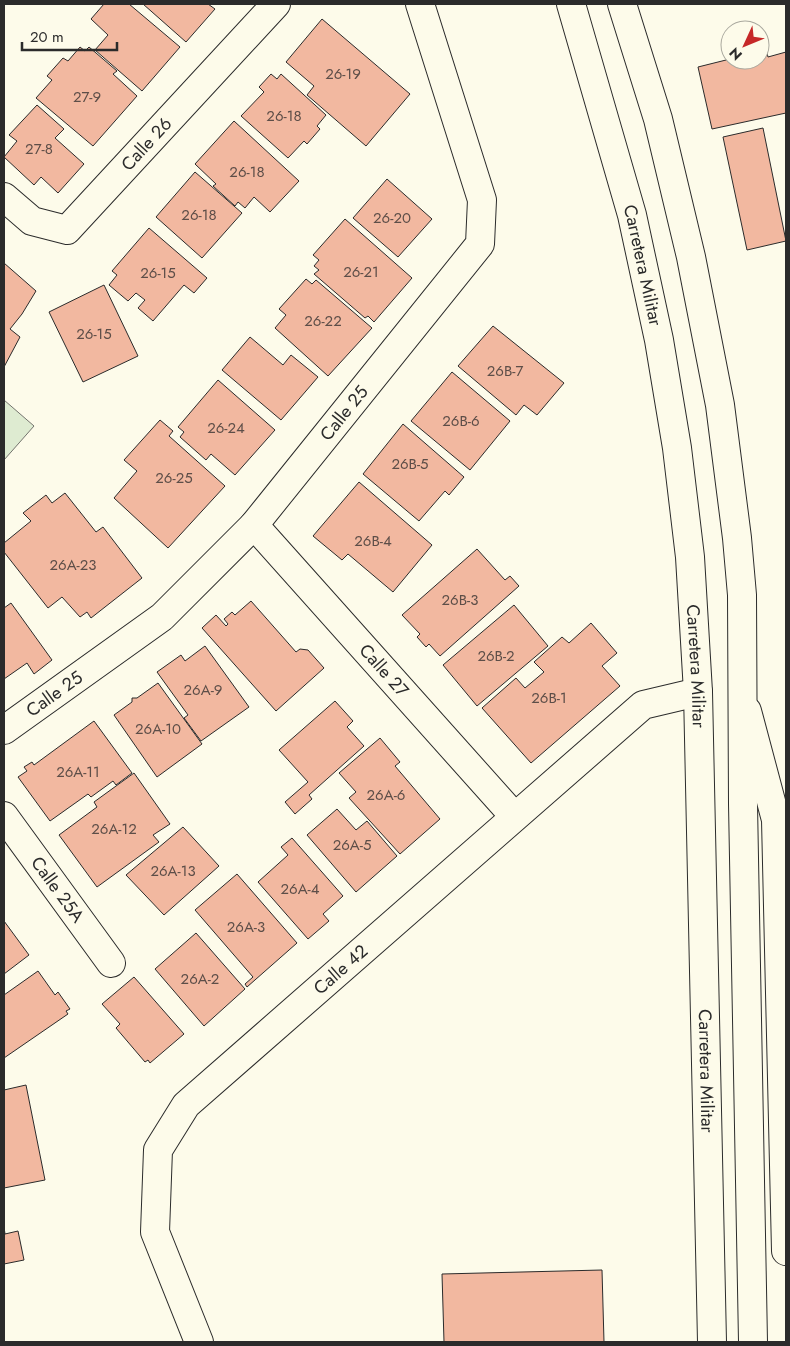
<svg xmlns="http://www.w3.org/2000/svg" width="790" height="1346" viewBox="0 0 790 1346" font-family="Jost,sans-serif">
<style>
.green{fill:#deebd1;stroke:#74746e}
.building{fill:#f2b8a0;stroke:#2b2b2b}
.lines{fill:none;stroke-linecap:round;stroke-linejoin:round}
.minor-casing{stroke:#2b2b2b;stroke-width:30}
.primary-casing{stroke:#2b2b2b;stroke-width:30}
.minor{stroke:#fdfbea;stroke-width:28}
.primary{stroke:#fdfbea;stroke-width:28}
.labels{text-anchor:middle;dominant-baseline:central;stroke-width:4;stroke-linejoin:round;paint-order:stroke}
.number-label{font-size:15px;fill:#5d4e48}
.street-label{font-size:18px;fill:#2b2b2b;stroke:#fdfbea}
</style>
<rect width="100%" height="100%" fill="#fdfbea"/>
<path class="green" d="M 4,400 L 34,426 L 4,460 Z"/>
<path class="building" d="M 104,4 L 129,4 L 180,47 L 142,91 L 95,50 L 108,35 L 91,19 Z
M 143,4 L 208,4 L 215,9 L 186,42 Z
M 322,19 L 410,94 L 366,146 L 307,95 L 314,86 L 286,62 Z
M 80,47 L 85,51 L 89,47 L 117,71 L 113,74 L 137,96 L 93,146 L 36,98 L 52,80 L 47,76 L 63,58 L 68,61 Z
M 766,49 L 768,57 L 786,52 L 786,113 L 712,129 L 698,67 L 730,59 L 760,60 L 760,51 Z
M 271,74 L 277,79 L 281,74 L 326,115 L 317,126 L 320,129 L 307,144 L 304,141 L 288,158 L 241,116 L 264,92 L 259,87 Z
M 37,105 L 64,129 L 55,138 L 84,164 L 58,193 L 41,177 L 34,185 L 4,157 L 17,141 L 9,135 Z
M 234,121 L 299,181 L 270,212 L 254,197 L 245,208 L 238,202 L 235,206 L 213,186 L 216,184 L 195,164 Z
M 763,128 L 786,241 L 747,250 L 723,137 Z
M 195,172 L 242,213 L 202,258 L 156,217 Z
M 387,179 L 432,219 L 398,257 L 353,218 Z
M 345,219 L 412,278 L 374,322 L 368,316 L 365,318 L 314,274 L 319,270 L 314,266 L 319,260 L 313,255 Z
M 149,228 L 207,278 L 194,293 L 184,285 L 153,321 L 138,308 L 145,300 L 136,293 L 128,301 L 109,285 L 117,275 L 112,271 Z
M 4,263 L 36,291 L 22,314 L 10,329 L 20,337 L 4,367 Z
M 306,279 L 312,284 L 316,280 L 372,328 L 328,376 L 275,328 L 286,315 L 279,309 Z
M 104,285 L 138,356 L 83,382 L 49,312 Z
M 493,326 L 564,383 L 537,415 L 524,405 L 516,415 L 458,366 Z
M 250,337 L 283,365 L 291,355 L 318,377 L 281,420 L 222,370 Z
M 452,372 L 510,421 L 470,470 L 411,421 Z
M 218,380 L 275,430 L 235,475 L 211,454 L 206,460 L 180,437 L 184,432 L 178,427 Z
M 160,420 L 173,431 L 169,436 L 225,486 L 168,548 L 114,498 L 137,471 L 124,460 Z
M 403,424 L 464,477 L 449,495 L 445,491 L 419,521 L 363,474 Z
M 359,482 L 432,545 L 393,592 L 348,554 L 342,560 L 313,536 Z
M 65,493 L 96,532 L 103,527 L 142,578 L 91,618 L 87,612 L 80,617 L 62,597 L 48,608 L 4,552 L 4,543 L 31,521 L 23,513 L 46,495 L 52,503 Z
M 477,549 L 505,580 L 510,576 L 519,586 L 440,656 L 429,644 L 426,647 L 417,637 L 420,634 L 402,615 Z
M 251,601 L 296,652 L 300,649 L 308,650 L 324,668 L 276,711 L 202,628 L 216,615 L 226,626 L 228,624 L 224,619 L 232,612 L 235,615 Z
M 11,603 L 52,660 L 34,674 L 27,663 L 4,679 L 4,608 Z
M 514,605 L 548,646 L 477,706 L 443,665 Z
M 591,623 L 617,653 L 602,666 L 620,686 L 531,763 L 482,708 L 516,678 L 525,688 L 544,672 L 534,662 L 562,637 L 569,643 Z
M 205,646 L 249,707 L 201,741 L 184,718 L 188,715 L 157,672 L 181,655 L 185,661 Z
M 158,683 L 202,744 L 157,777 L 114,715 L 132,702 L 132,698 L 137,698 Z
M 335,701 L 353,721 L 347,727 L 364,746 L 309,795 L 312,799 L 295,814 L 285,802 L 308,782 L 279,750 Z
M 94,721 L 132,773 L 116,785 L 113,781 L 91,797 L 88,794 L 50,821 L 18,777 L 27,771 L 24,767 L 32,762 L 34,765 Z
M 380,738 L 400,762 L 395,766 L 440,819 L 400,854 L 349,798 L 356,792 L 339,773 Z
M 134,773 L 170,824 L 153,835 L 159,842 L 97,887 L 59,835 L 97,807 L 94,802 Z
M 337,809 L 356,830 L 367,821 L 397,856 L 356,892 L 307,835 Z
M 183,827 L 219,866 L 164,915 L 126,875 Z
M 292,838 L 343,896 L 323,914 L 329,921 L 308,939 L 258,882 L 288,855 L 281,847 Z
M 237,874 L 297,943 L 247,987 L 245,984 L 253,977 L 195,910 Z
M 4,921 L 29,955 L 4,974 Z
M 196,933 L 245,989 L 204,1026 L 155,969 Z
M 38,971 L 55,995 L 58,992 L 70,1009 L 66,1011 L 68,1014 L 4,1058 L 4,995 Z
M 134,977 L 184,1034 L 150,1063 L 148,1060 L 145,1062 L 116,1028 L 120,1024 L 102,1004 Z
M 26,1085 L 45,1180 L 4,1188 L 4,1090 Z
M 4,1227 L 5,1234 L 18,1231 L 24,1260 L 4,1264 Z
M 602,1270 L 604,1342 L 444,1342 L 442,1274 Z"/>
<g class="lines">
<defs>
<g id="minor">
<path id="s1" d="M 4,197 L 32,221 L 67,230 L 276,4"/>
<path id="s2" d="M 254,525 L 514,816"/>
<path d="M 747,711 L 776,820 L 786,1251"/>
<path id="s3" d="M 4,730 L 162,617 L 254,525 L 480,244 L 482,200 L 420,4"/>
<path id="s4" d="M 4,816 L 111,963"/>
<path id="s5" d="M 199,1342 L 155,1232 L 158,1150 L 186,1105 L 643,705 L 698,692"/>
</g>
<g id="primary">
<path id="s6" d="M 571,4 L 632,215 L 659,340 L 677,448 L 690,557 L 698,692 L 712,1342"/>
<path d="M 622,4 L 658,119 L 691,257 L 720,405 L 737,538 L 742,595 L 743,804 L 753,1342"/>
</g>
</defs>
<use href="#minor" class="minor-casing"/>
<use href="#primary" class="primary-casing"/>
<use href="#minor" class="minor"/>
<use href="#primary" class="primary"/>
</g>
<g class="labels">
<g class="number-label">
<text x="343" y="74">26-19</text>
<text x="87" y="97">27-9</text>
<text x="284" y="116">26-18</text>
<text x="39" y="149">27-8</text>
<text x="247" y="172">26-18</text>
<text x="199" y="215">26-18</text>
<text x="392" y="218">26-20</text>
<text x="361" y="272">26-21</text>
<text x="158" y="273">26-15</text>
<text x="323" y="321">26-22</text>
<text x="94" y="334">26-15</text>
<text x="505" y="371">26B-7</text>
<text x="461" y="421">26B-6</text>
<text x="226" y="428">26-24</text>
<text x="410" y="464">26B-5</text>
<text x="174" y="478">26-25</text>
<text x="373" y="541">26B-4</text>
<text x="73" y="565">26A-23</text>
<text x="460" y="600">26B-3</text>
<text x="496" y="656">26B-2</text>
<text x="203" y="690">26A-9</text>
<text x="549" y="698">26B-1</text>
<text x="158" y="729">26A-10</text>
<text x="78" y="772">26A-11</text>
<text x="386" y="795">26A-6</text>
<text x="114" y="829">26A-12</text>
<text x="352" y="845">26A-5</text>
<text x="173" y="871">26A-13</text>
<text x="300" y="889">26A-4</text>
<text x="246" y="927">26A-3</text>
<text x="200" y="979">26A-2</text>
</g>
<g class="street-label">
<text stroke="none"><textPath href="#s1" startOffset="190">Calle 26</textPath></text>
<text stroke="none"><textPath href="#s6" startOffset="271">Carretera Militar</textPath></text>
<text stroke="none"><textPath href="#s3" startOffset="468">Calle 25</textPath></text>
<text stroke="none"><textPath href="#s6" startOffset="676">Carretera Militar</textPath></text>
<text stroke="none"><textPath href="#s2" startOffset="195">Calle 27</textPath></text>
<text stroke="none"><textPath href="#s3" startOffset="62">Calle 25</textPath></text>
<text stroke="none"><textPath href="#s4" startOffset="91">Calle 25A</textPath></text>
<text stroke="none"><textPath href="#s5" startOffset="459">Calle 42</textPath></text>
<text stroke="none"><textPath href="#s6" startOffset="1081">Carretera Militar</textPath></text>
</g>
</g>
<rect width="790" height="1346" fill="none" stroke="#2b2b2b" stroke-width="10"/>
<g transform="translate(745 45) rotate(226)"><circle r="24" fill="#fdfbea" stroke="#a9a89e"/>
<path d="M0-4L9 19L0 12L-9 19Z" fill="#c62828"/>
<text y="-8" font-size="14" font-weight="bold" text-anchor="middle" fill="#2b2b2b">N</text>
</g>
<path d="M22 42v8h95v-8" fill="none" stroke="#2b2b2b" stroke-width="2.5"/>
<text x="30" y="42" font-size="15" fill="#2b2b2b" stroke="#fdfbea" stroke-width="4" paint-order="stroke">20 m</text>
</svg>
